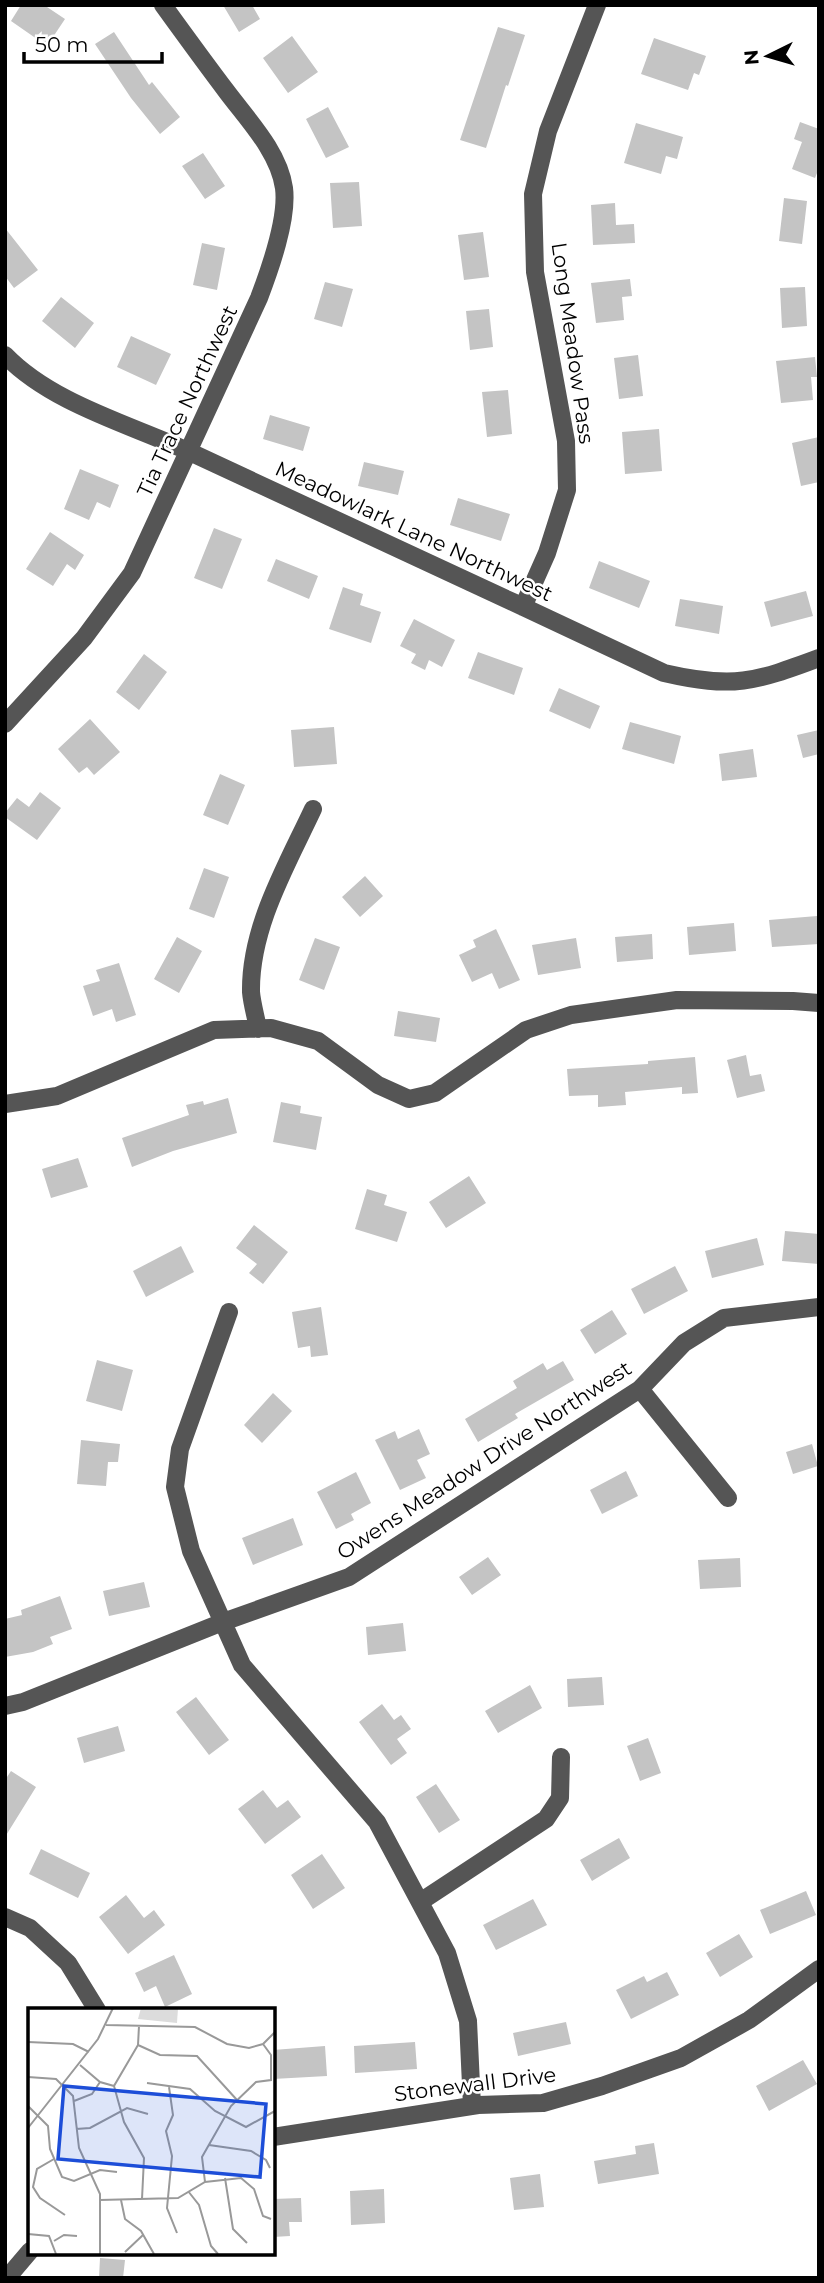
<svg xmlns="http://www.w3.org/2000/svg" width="824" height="2283" viewBox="0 0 824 2283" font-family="Montserrat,sans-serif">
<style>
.building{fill:#c4c4c4}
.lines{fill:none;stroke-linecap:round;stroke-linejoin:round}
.minor{stroke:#555;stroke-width:18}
.labels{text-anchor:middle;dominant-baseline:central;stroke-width:5;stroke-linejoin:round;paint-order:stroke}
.street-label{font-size:21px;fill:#000;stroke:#fff}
.inset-road{fill:none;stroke:#999;stroke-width:2}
.view{fill:#1d4ed8;fill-opacity:0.15;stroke:#1d4ed8;stroke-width:3.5}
.inset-edge{fill:none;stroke:#000;stroke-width:3.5}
</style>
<rect width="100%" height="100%" fill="#fff"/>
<path class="building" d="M 21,5 L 44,5 L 65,19 L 47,46 L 11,21 Z
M 223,5 L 252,5 L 260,19 L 239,32 Z
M 498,27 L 525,35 L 508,86 L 506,85 L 486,148 L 460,140 Z
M 114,32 L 149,85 L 152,82 L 180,117 L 160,134 L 131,98 L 95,44 Z
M 292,36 L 318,72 L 288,93 L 263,58 Z
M 654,38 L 706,56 L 699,75 L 694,73 L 688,90 L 641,74 Z
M 328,107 L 349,147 L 326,158 L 306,119 Z
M 800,122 L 819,129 L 819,168 L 815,178 L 792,169 L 802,142 L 794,139 Z
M 636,123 L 683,137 L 677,159 L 666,156 L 661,174 L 624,163 Z
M 203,153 L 225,186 L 205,199 L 182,166 Z
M 359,182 L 362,226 L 333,228 L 330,183 Z
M 784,198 L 807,201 L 802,244 L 779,241 Z
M 615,203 L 616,225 L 634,224 L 635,243 L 593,245 L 591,205 Z
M 5,228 L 38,270 L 14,288 L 5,276 Z
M 483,232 L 489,277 L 464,280 L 458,235 Z
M 202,243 L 225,248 L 217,290 L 193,285 Z
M 630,279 L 632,296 L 622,297 L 624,320 L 596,323 L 591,283 Z
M 325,282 L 353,289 L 342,327 L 314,319 Z
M 805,287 L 807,326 L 782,328 L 780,288 Z
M 61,297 L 94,323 L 75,348 L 42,321 Z
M 489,309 L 493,347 L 470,350 L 466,311 Z
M 131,336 L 171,354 L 156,385 L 117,367 Z
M 638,355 L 643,396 L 619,399 L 614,358 Z
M 815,357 L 817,377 L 811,377 L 813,400 L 781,403 L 776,361 Z
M 508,390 L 512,434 L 487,437 L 482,392 Z
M 270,415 L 310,427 L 303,451 L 263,439 Z
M 659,429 L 662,471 L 625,474 L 622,432 Z
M 819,437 L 819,482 L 801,486 L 792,443 Z
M 364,462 L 404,471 L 398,495 L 358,486 Z
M 80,469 L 119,485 L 110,508 L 97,502 L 89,520 L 64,509 Z
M 458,498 L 510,514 L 501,541 L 450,525 Z
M 214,528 L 242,539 L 222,589 L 194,578 Z
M 50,532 L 84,555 L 75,570 L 67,564 L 53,586 L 26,569 Z
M 276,559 L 318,576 L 309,599 L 267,581 Z
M 599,561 L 650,581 L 639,608 L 589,588 Z
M 343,587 L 363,594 L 360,605 L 381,612 L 371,643 L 329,629 Z
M 806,591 L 813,616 L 771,627 L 764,602 Z
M 680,599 L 723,606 L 719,634 L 675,626 Z
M 414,619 L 455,640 L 442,667 L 429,660 L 425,670 L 411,663 L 416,654 L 400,646 Z
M 478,652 L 523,668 L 514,695 L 468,678 Z
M 144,654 L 167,672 L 139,710 L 116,692 Z
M 559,688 L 600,706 L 590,729 L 549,711 Z
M 90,719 L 120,752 L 94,775 L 87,767 L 79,773 L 58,749 Z
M 630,722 L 681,736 L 674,764 L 622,749 Z
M 334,727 L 337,764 L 294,767 L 291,730 Z
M 819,730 L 819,754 L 803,758 L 797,735 Z
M 753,749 L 757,777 L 722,781 L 719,754 Z
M 220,774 L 245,785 L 228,825 L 203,815 Z
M 40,792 L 61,808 L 37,840 L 5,817 L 5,813 L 17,798 L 29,807 Z
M 204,868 L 229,877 L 214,918 L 189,909 Z
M 365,876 L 383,896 L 360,917 L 342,897 Z
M 817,916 L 819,944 L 772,947 L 769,920 Z
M 734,923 L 736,951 L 689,955 L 687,927 Z
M 496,929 L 520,980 L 499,989 L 492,973 L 472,982 L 459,955 L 476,947 L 473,940 Z
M 652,934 L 653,959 L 617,962 L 615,937 Z
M 177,937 L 202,951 L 179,993 L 154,979 Z
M 315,938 L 340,947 L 324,990 L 299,980 Z
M 576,938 L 581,968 L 538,975 L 532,945 Z
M 119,963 L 136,1015 L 116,1022 L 112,1009 L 93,1016 L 83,986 L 100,981 L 96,970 Z
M 398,1011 L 440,1018 L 436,1042 L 394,1036 Z
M 746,1055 L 750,1076 L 761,1074 L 765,1091 L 737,1098 L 727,1060 Z
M 695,1057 L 698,1093 L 682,1094 L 682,1087 L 625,1092 L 626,1105 L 598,1107 L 598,1095 L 569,1096 L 567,1069 L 648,1064 L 648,1061 Z
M 228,1098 L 237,1133 L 173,1151 L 132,1167 L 122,1138 L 189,1115 L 186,1105 L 203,1101 L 204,1105 Z
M 281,1102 L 301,1106 L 300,1113 L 322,1117 L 316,1150 L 273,1142 Z
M 78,1158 L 88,1187 L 51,1198 L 42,1169 Z
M 469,1176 L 486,1203 L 446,1228 L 429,1202 Z
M 367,1189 L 387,1195 L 384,1205 L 407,1212 L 397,1242 L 355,1229 Z
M 254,1225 L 288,1252 L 263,1284 L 249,1273 L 257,1264 L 236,1248 Z
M 785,1231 L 819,1234 L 819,1264 L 782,1261 Z
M 757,1238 L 764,1265 L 712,1278 L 705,1251 Z
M 181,1246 L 194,1272 L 146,1297 L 133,1271 Z
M 675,1266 L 688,1291 L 644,1314 L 631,1289 Z
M 321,1307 L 328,1355 L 311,1357 L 310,1346 L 298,1348 L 292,1312 Z
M 612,1310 L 627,1334 L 595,1354 L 580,1330 Z
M 97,1360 L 133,1370 L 122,1411 L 86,1401 Z
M 563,1361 L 574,1380 L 515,1414 L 518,1418 L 478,1442 L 465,1419 L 517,1388 L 513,1381 L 543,1363 L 547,1370 Z
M 273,1393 L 292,1411 L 262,1443 L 244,1425 Z
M 419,1429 L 430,1454 L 417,1460 L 426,1478 L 400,1490 L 375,1440 L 395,1431 L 398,1439 Z
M 81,1440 L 120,1444 L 118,1462 L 108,1462 L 106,1486 L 77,1484 Z
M 812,1444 L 818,1466 L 793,1474 L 786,1452 Z
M 626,1471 L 638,1496 L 602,1514 L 590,1490 Z
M 356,1472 L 371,1503 L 351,1514 L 354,1520 L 336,1529 L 317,1492 Z
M 293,1518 L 303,1545 L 253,1565 L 242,1538 Z
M 488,1557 L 501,1575 L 472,1595 L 459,1577 Z
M 740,1558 L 741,1587 L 700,1589 L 698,1560 Z
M 144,1582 L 150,1607 L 109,1616 L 103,1591 Z
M 60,1596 L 72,1629 L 50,1637 L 53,1644 L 33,1652 L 5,1657 L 5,1619 L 22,1615 L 21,1610 Z
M 403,1623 L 406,1651 L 368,1655 L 366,1627 Z
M 602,1677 L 604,1705 L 568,1707 L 567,1679 Z
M 530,1685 L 542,1708 L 498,1733 L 485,1711 Z
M 196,1697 L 229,1740 L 209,1755 L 176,1712 Z
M 382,1704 L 394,1720 L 401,1715 L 411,1729 L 397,1739 L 407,1753 L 391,1765 L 359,1722 Z
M 118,1726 L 125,1751 L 84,1763 L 77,1738 Z
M 648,1738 L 661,1773 L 640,1781 L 627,1746 Z
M 11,1771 L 36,1787 L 5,1837 L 5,1780 Z
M 436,1784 L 460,1820 L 439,1833 L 416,1797 Z
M 263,1790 L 277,1808 L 288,1800 L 301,1817 L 265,1844 L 238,1809 Z
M 619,1838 L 630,1858 L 592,1881 L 580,1860 Z
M 41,1849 L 90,1873 L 78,1898 L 29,1874 Z
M 322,1854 L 345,1888 L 313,1909 L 291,1875 Z
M 806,1891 L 816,1915 L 770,1934 L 760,1910 Z
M 126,1895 L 144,1918 L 154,1910 L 165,1925 L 128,1954 L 99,1917 Z
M 533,1899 L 547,1925 L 496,1950 L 483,1925 Z
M 739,1934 L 753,1957 L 720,1977 L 706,1953 Z
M 174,1955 L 192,1994 L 165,2007 L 156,1986 L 144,1992 L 135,1973 Z
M 667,1972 L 679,1995 L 631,2019 L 616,1990 L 644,1976 L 647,1982 Z
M 566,2022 L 571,2044 L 518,2056 L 513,2033 Z
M 415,2042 L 417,2069 L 355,2073 L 354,2046 Z
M 325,2046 L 327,2076 L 273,2079 L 273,2050 Z
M 803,2060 L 817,2084 L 769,2111 L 756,2086 Z
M 654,2143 L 659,2174 L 598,2184 L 594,2161 L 636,2154 L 635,2146 Z
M 540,2174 L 544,2207 L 514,2210 L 510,2178 Z
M 384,2189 L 385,2223 L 351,2225 L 350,2191 Z
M 301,2198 L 302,2222 L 289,2222 L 290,2236 L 273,2237 L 273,2199 Z
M 100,2258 L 125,2260 L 123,2278 L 99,2278 Z"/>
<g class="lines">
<path class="minor" d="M 5,355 C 52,404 132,425 192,453 C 350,526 507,599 664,673 C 733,689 755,682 819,658
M 523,607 L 547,553 L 567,490 L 566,441 L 535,272 L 533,194 L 548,131 L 597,5
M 5,724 L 84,638 L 132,573 L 259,298 C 270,269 288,219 284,188 C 279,152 248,120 227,92 C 205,63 184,34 163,5
M 258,1029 C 256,1017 252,1004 251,992 C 250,927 287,865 313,809
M 5,1104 L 57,1096 L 214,1030 L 271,1028 L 318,1041 L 378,1085 L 409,1099 L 435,1093 L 526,1030 L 571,1015 L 677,1000 L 793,1001 L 819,1003
M 229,1312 L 180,1449 L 175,1487 L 191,1551 L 242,1665 L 377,1822 L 447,1953 L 468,2021 L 472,2106
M 640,1389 L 728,1498
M 5,1706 L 23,1702 L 223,1622 L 349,1577 L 640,1389 L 684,1343 L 724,1318 L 819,1307
M 420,1902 L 546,1819 L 560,1798 L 561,1757
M 5,1917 L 30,1928 L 68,1963 L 97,2010
M 273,2137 L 478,2105 L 543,2103 L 602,2086 L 681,2058 L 749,2020 L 819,1969
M 7,2278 L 30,2251"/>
</g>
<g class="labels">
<g class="street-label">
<text transform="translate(573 343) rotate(82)">Long Meadow Pass</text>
<text transform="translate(187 401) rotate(-65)">Tia Trace Northwest</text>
<text transform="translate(414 531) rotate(25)">Meadowlark Lane Northwest</text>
<text transform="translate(484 1460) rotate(-33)">Owens Meadow Drive Northwest</text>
<text transform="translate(475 2084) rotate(-7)">Stonewall Drive</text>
</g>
</g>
<g transform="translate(28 2008)">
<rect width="247" height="247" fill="#fff"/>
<path d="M 113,0 L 150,0 L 149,15 L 110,11 Z" fill="#dcdcdc"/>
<path class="inset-road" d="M 78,17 L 167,19 L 199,36 L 221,40 L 235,36 L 247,24M 111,18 L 110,37 L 86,78 L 96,114 L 116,150 L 114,191M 0,34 L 45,36 L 61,44M 110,37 L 132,47 L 169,48 L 209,92M 52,57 L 72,74 L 86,78M 0,69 L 28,71 L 45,88 L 51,140 L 72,186 L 72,246M 119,75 L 162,81 L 187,103 L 218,119 L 247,103M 141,79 L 145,107 L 138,123 L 144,148 L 139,200 L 149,225M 46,93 L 64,86 L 72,74M 0,98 L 20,118 L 22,141 L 34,169 L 46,173 L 72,162 L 89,164M 0,120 L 70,31 L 85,0M 48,121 L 62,120 L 99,100 L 120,106M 181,137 L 223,143 L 238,152 L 242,160M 26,151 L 9,161 L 5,179 L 12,190 L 37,207M 197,170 L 205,221 L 219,235M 177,174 L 174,149 L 203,98 L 228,74 L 243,72 L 243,47 L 235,36M 160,183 L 171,197 L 183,238 L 190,246M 72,192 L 150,190 L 177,174 L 213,170 L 226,181 L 235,208 L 243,211M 93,192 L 97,211 L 113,223 L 126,246M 0,226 L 21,228 L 28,246M 26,233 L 36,227 L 49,228M 97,244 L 115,227"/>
<path class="view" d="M 36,78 L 238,96 L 232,169 L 30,151 Z"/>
<rect width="247" height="247" class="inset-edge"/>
</g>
<rect width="824" height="2283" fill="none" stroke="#000000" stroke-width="14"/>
<g transform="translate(768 56) rotate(265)" stroke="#ffffff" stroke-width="5" paint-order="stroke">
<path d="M0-5L12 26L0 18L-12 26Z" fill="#000000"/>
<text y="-10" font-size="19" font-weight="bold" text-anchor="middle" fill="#000000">N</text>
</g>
<path d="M24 52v10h138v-10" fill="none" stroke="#000000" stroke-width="3.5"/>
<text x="35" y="52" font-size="21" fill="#000000" stroke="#ffffff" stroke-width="5" paint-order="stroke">50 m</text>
</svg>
